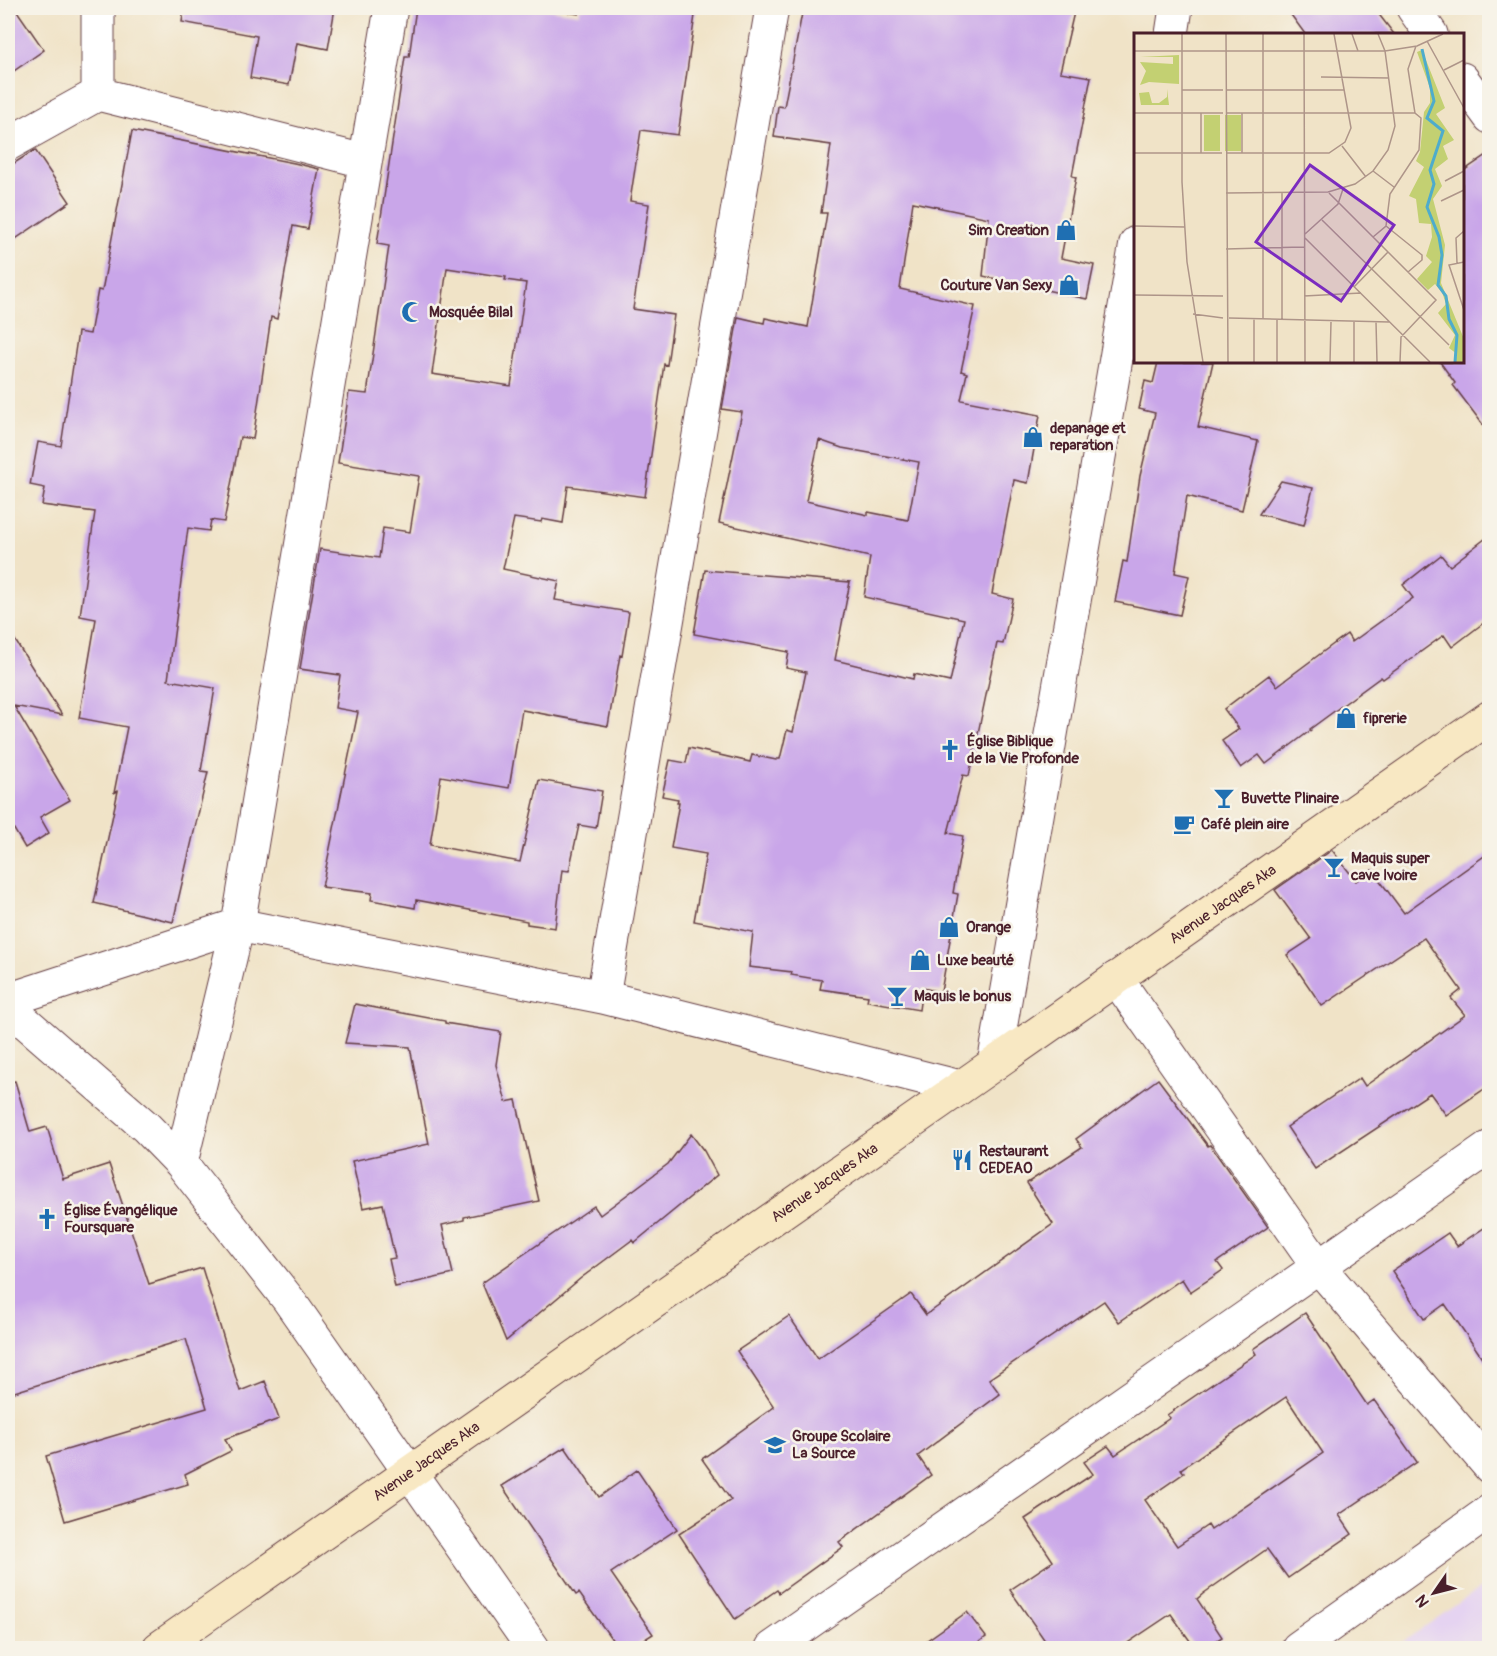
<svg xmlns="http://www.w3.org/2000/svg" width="1497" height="1656" viewBox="0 0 1497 1656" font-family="Pangolin,sans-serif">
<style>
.built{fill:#e5d3f1}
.building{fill:#c9a6e9;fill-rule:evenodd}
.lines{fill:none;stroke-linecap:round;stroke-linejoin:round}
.street-casing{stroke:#633c42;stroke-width:35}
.secondary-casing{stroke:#633c42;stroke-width:35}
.street{stroke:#fff;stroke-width:33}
.secondary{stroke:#f8e8c3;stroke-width:33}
.labels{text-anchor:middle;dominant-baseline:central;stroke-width:5;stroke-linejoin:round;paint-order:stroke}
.poi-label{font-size:15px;font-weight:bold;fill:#4a1f2b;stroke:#f7f3e8;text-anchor:start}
.street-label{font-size:15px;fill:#4a1f2b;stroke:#f7f3e8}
.inset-river{fill:none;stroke:#4eaccc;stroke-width:3}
.inset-road{fill:none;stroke:#ae9589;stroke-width:1.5}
.view{fill:#7b2cbf;fill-opacity:0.15;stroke:#7b2cbf;stroke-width:3}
.inset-edge{fill:none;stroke:#4a1f2b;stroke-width:3}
</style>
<rect width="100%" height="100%" fill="#f7f3e8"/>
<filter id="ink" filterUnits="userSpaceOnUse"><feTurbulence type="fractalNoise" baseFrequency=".0167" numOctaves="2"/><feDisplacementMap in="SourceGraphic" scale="12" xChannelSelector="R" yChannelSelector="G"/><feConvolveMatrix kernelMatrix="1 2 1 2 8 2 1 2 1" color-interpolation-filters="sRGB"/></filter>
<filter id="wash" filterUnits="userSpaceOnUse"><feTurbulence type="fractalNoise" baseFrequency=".008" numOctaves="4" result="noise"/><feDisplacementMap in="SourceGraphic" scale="24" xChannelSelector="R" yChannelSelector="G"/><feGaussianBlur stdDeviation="1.35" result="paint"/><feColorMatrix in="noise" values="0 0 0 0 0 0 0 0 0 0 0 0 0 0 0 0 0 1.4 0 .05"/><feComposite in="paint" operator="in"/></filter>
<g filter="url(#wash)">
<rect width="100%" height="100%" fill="#f0e3c7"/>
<path class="built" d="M 1489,1582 L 1489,1648 L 1394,1648 Z"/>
<g id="blocks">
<path class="building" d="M 8,8 L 15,8 L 44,50 L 8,75 Z
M 184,8 L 335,8 L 328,49 L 297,43 L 289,85 L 250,78 L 257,36 L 182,22 Z
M 416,8 L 537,8 L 579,14 L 580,8 L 696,8 L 678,135 L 641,130 L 630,201 L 649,204 L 633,309 L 674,315 L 667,365 L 664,364 L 645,497 L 568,486 L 563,523 L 542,519 L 541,522 L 514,518 L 503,569 L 559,581 L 555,600 L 629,612 L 622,656 L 620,655 L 608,726 L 522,710 L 509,788 L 441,776 L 430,845 L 520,862 L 539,780 L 602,791 L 596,828 L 579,825 L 569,871 L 562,870 L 555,928 L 527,924 L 527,921 L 416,900 L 415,908 L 371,900 L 372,893 L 322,887 L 358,712 L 335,708 L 340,675 L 300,669 L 320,549 L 379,558 L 383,528 L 410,532 L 419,476 L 338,463 L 349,392 L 367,394 L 389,246 L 377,244 L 405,57 L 409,57 ZM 447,268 L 506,277 L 505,280 L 526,283 L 511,386 L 432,374 Z
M 803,8 L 1075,8 L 1060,72 L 1091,77 L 1072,176 L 1076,177 L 1061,258 L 1094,265 L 1087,299 L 983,276 L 989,218 L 913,202 L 900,289 L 975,306 L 961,371 L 967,373 L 961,400 L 1040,415 L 1028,483 L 1014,480 L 992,594 L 1013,599 L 1003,644 L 997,643 L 969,776 L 963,775 L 948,833 L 963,836 L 953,893 L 958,894 L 941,992 L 922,988 L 919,1010 L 867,1001 L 868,996 L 820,989 L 822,980 L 791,975 L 792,972 L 749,967 L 753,932 L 694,921 L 706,854 L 671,848 L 679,803 L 677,803 L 678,799 L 662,796 L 670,760 L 686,763 L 689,748 L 750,762 L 752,755 L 776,760 L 777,759 L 780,759 L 787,730 L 793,732 L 806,672 L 786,668 L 789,652 L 694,634 L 705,570 L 850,582 L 835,660 L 913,679 L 914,674 L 950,682 L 964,619 L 864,597 L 870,557 L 719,523 L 742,412 L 722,409 L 738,317 L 764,323 L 765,318 L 808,327 L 827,213 L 821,213 L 831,145 L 774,137 L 778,106 L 784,107 ZM 819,440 L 842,448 L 919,462 L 908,520 L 868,512 L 868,515 L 806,501 Z
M 1286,8 L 1374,8 L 1394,34 L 1305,34 Z
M 132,131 L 294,163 L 319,169 L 308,229 L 293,226 L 277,319 L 271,317 L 253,439 L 240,437 L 224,522 L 211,520 L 209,531 L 188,528 L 168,680 L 215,688 L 201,771 L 208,772 L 173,922 L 94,903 L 118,791 L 114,793 L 127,727 L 79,718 L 96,619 L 80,616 L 95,512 L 42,505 L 45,488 L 30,485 L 38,442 L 61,446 L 78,332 L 90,334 L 98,290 L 102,291 Z
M 35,150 L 70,202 L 8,244 L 8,167 Z
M 1490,153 L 1490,434 L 1453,385 L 1455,383 L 1440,362 L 1462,362 L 1462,172 Z
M 1158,362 L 1213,362 L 1198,427 L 1258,441 L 1242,510 L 1187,496 L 1175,573 L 1189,576 L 1180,615 L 1115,602 L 1123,561 L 1127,562 L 1140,476 L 1155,413 L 1139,409 L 1145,381 L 1153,383 Z
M 1281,481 L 1313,488 L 1304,525 L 1259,514 Z
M 1490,535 L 1490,618 L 1452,647 L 1444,635 L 1383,679 L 1381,677 L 1310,729 L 1311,730 L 1266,764 L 1259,755 L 1241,768 L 1222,741 L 1239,729 L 1224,709 L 1269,675 L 1277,686 L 1347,634 L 1352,642 L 1413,598 L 1403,585 L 1441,555 L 1450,566 Z
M 8,629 L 62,715 L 14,706 L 70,800 L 40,817 L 49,833 L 25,848 L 8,819 Z
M 1332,850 L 1356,881 L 1372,870 L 1404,913 L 1490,852 L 1490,1085 L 1446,1115 L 1430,1093 L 1315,1169 L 1287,1127 L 1360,1078 L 1365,1086 L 1465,1015 L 1451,998 L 1461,990 L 1424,938 L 1322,1006 L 1287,955 L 1311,939 L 1275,890 Z
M 355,1004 L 445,1021 L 445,1023 L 501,1032 L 496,1065 L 506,1102 L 516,1100 L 539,1201 L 464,1217 L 464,1220 L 442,1225 L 453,1274 L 395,1287 L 389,1259 L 395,1258 L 383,1204 L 363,1208 L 352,1161 L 429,1144 L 410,1047 L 345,1043 Z
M 1158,1079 L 1208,1146 L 1210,1145 L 1268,1227 L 1217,1262 L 1223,1270 L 1190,1292 L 1182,1279 L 1119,1322 L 1104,1301 L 989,1379 L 1000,1394 L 918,1456 L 931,1475 L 839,1542 L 843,1547 L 779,1593 L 777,1590 L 735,1619 L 679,1534 L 731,1500 L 702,1459 L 774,1407 L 737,1351 L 789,1316 L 818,1359 L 911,1294 L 926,1315 L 1053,1224 L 1027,1183 L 1082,1147 L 1076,1139 Z
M 15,1081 L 30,1132 L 47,1127 L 63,1179 L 109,1164 L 149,1284 L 202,1268 L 240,1391 L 265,1381 L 279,1419 L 225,1439 L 231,1451 L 185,1474 L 188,1484 L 65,1521 L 46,1456 L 207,1408 L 186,1339 L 8,1394 L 8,1082 Z
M 691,1134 L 704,1151 L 717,1175 L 634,1243 L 632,1240 L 581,1278 L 506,1341 L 482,1283 L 594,1206 L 600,1215 L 668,1164 Z
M 1490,1224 L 1490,1369 L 1445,1304 L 1424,1319 L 1392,1271 L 1448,1233 L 1457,1246 Z
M 1305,1313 L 1367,1405 L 1374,1400 L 1417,1462 L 1339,1515 L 1352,1534 L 1288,1578 L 1267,1549 L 1204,1593 L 1197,1599 L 1222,1637 L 1205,1648 L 1195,1648 L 1171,1614 L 1120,1648 L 1050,1648 L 1010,1590 L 1053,1561 L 1025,1519 L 1093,1474 L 1084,1462 L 1108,1446 L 1115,1455 L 1170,1418 L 1167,1415 L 1256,1354 L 1253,1349 ZM 1286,1397 L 1323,1453 L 1211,1530 L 1208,1525 L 1177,1546 L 1145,1500 L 1184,1473 L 1181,1469 Z
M 565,1447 L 599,1497 L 637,1470 L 677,1529 L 611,1573 L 653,1634 L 631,1648 L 618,1648 L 579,1593 L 576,1595 L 502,1486 Z
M 967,1612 L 986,1637 L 970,1648 L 916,1648 Z"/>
</g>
</g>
<g filter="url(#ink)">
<use href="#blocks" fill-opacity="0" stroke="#633c42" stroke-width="1.5"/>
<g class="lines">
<defs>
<path id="street" d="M 1413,8 L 1431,34
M 1172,34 L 1176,8
M 1462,79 L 1490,117
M 98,94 L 98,8
M 8,144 L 98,94 L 364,161
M 1116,978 L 1318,1266 L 1490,1467
M 603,997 L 772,8
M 8,1000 L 238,925 L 603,997 L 960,1087
M 8,1007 L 146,1127 L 181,1163 L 288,1299 L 533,1648
M 994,1064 L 1136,243
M 181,1163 L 238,925 L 391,8
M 772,1648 L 1490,1147
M 1298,1648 L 1490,1511"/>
<g id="secondary">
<path id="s1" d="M 159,1648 L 1490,717"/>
</g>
</defs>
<use href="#street" class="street-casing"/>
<use href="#secondary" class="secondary-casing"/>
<use href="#street" class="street"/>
<use href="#secondary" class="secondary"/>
</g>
</g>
<defs>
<symbol id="shop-bare" viewBox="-9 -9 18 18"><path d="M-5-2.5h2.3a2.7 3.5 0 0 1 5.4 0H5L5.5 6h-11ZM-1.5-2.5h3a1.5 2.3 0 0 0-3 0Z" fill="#1f6fb2" stroke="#f7f3e8" stroke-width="2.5" paint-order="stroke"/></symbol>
<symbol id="mosque-bare" viewBox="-9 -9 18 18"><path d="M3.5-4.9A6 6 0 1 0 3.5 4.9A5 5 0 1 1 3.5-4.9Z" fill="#1f6fb2" stroke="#f7f3e8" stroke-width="2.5" paint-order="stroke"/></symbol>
<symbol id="church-bare" viewBox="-9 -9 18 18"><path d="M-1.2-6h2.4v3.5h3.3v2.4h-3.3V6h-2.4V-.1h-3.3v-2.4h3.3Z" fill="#1f6fb2" stroke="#f7f3e8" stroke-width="2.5" paint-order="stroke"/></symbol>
<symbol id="bar-bare" viewBox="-9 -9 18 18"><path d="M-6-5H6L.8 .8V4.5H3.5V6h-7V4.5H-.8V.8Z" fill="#1f6fb2" stroke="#f7f3e8" stroke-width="2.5" paint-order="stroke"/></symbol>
<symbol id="cafe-bare" viewBox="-9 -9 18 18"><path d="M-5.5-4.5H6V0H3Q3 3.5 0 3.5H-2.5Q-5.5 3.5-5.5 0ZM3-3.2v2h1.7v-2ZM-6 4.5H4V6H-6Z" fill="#1f6fb2" stroke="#f7f3e8" stroke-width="2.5" paint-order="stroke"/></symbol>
<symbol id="restaurant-bare" viewBox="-9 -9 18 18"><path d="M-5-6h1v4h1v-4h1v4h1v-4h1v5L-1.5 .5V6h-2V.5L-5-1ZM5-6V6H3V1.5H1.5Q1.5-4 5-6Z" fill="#1f6fb2" stroke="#f7f3e8" stroke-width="2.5" paint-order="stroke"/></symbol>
<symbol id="school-bare" viewBox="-9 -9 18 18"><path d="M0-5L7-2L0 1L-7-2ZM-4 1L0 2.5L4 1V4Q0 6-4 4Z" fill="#1f6fb2" stroke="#f7f3e8" stroke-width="2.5" paint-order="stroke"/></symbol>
</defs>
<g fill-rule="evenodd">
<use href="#shop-bare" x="1051" y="215" width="30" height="30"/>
<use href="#shop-bare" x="1054" y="270" width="30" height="30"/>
<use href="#mosque-bare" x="397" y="297" width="30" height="30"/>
<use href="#shop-bare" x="1018" y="422" width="30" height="30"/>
<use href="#shop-bare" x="1331" y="703" width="30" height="30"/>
<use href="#church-bare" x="935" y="735" width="30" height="30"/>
<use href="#bar-bare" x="1209" y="783" width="30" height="30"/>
<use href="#cafe-bare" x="1169" y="809" width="30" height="30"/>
<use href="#bar-bare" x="1319" y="852" width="30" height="30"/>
<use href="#shop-bare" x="934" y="912" width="30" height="30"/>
<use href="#shop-bare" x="905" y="945" width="30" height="30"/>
<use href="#bar-bare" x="882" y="981" width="30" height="30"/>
<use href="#restaurant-bare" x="947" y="1145" width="30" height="30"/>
<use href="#church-bare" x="32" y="1204" width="30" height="30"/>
<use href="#school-bare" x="760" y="1430" width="30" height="30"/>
</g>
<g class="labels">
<g class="poi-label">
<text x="1049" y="230" text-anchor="end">Sim Creation</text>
<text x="1052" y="285" text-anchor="end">Couture Van Sexy</text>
<text x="429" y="312">Mosquée Bilal</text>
<text x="1050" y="428">depanage et<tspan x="1050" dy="17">reparation</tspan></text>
<text x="1363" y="718">fiprerie</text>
<text x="967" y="741">Église Biblique<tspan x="967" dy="17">de la Vie Profonde</tspan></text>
<text x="1241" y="798">Buvette Plinaire</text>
<text x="1201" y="824">Café plein aire</text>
<text x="1351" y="858">Maquis super<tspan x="1351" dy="17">cave Ivoire</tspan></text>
<text x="966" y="927">Orange</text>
<text x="937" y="960">Luxe beauté</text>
<text x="914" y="996">Maquis le bonus</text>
<text x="979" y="1151">Restaurant<tspan x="979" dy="17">CEDEAO</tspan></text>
<text x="64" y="1210">Église Évangélique<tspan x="64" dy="17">Foursquare</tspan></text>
<text x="792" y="1436">Groupe Scolaire<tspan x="792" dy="17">La Source</tspan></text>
</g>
<g class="street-label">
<text stroke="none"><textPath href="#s1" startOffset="1298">Avenue Jacques Aka</textPath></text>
<text stroke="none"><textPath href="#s1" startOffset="812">Avenue Jacques Aka</textPath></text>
<text stroke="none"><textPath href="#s1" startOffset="326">Avenue Jacques Aka</textPath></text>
</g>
</g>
<g transform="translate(1134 33)">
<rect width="330" height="330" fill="#f0e3c7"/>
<path d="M 288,17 L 311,75 L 302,81 L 320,107 L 309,113 L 314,126 L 301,136 L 308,153 L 299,166 L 311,212 L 307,250 L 330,306 L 330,329 L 321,329 L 323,321 L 315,315 L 321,302 L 304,280 L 312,271 L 308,259 L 301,251 L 294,257 L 283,246 L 298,229 L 292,223 L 298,204 L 297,191 L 285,190 L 282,166 L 275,163 L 290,134 L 282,128 L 286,119 L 290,79 L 296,70 L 296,55 L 283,19 ZM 45,22 L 45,51 L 15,49 L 6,52 L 12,38 L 6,29 L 39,31 L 39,24 L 6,24 ZM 33,56 L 35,72 L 7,72 L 5,60 L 15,59 L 18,70 L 25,70 L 33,64 ZM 70,82 L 86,82 L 86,118 L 70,118 ZM 91,82 L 107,82 L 107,118 L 91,118 Z" fill="#c3d072"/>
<path class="inset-river" d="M 288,16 L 300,68 L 293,85 L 309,98 L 296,137 L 300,151 L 293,174 L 305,204 L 308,222 L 304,252 L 312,263 L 315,286 L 323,302 L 321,329"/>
<path class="inset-road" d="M 48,1 L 48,149 L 53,229 L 69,329M 92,1 L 94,329M 170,1 L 171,329M 218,1 L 224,18M 293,8 L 330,75M 0,18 L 89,18M 89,18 L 251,18 L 283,13 L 309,1M 310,37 L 330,27M 187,44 L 255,45M 48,57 L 89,57M 92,57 L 210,57M 0,80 L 89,80M 67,80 L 67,120M 92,80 L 281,80M 108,80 L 108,120M 208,113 L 232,144M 0,120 L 88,120M 92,120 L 195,120 L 211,109 L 217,95 L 200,1M 239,138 L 260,154M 311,148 L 330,138M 92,160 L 194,159 L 221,151 L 239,138 L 254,117 L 261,93 L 251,18 L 244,1M 195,160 L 302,267 L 267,304 L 266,329M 307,168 L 330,157M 188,187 L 315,312M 0,193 L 51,194M 252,193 L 288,222 L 288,227 L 274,239M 171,201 L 204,171 L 209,156M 239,204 L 252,193 L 256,161 L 285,117 L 287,85 L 281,80 L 274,36 L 282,13M 171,205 L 296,329M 92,216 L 170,214M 330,229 L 315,232 L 330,277M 323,230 L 322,205 L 330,198M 220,254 L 254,219M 0,262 L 89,263M 170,263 L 227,260M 59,281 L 89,285M 95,285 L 255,289M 120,286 L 120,329M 129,286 L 129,1M 143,287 L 143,329M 148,287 L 148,160M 220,289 L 220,329M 242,289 L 243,329M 196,329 L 197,289"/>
<path class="view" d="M 176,132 L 260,192 L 207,268 L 122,209 Z"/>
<rect width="330" height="330" class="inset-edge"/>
</g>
<rect width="1497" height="1656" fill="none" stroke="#f7f3e8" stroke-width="30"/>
<g transform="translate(1434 1593) rotate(235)" stroke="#f7f3e8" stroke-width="4.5" paint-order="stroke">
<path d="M0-4.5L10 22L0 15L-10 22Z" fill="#4a1f2b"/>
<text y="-9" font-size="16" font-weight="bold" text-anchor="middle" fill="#4a1f2b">N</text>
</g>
</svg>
